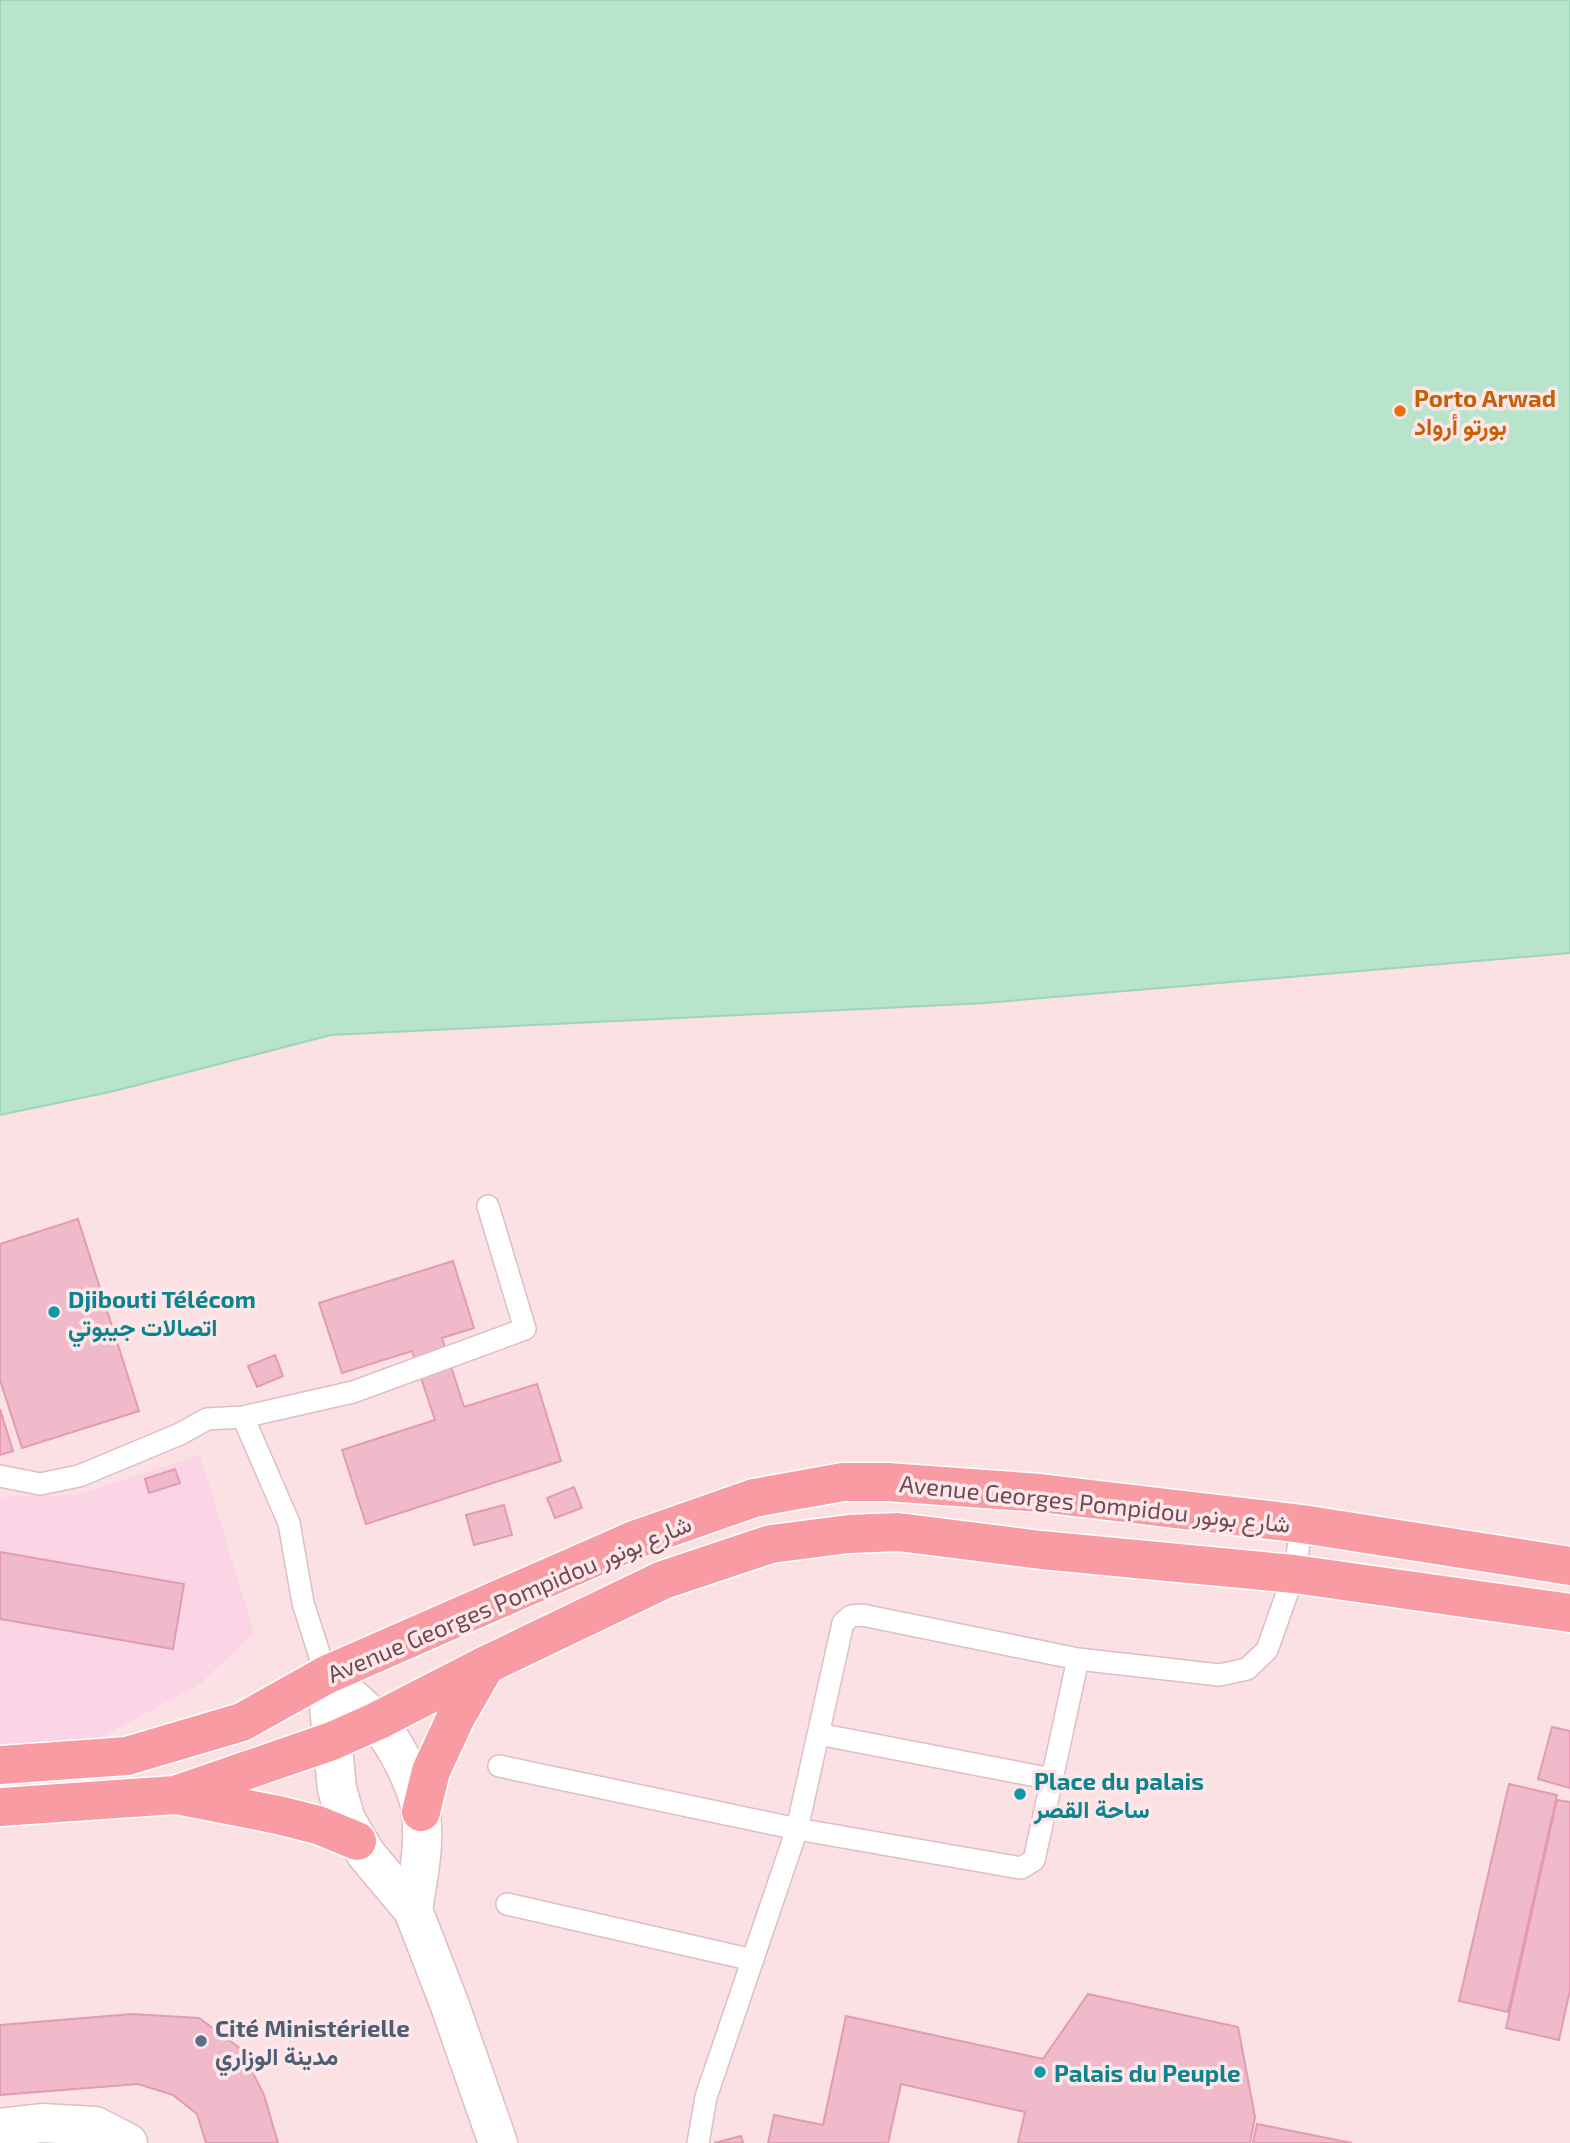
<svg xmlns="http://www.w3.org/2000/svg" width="1570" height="2143" viewBox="0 0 1570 2143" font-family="'Exo 2',Vazirmatn,sans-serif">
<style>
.commercial{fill:#fbd5e5}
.water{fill:#b7e4ca;stroke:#9dd5b6;stroke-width:2}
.building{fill:#f0bacb;stroke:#e29bb2;stroke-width:2}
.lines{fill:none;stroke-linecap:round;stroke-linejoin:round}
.lane-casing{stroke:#dfbdc6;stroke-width:24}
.street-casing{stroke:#dfbdc6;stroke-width:41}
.primary-casing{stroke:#fff;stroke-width:41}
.lane{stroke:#fff;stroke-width:21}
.street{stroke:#fff;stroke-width:38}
.primary{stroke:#f89ba3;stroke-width:38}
.food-dot{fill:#e8710a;stroke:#fee7e9;stroke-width:2.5}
.culture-dot{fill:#0f9aa8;stroke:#fee7e9;stroke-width:2.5}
.service-dot{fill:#5c6f8a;stroke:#fee7e9;stroke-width:2.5}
.labels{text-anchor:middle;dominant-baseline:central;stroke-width:7;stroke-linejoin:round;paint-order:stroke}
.food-label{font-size:24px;font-weight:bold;fill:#c56008;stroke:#fee7e9;text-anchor:start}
.culture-label{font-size:24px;font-weight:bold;fill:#0d838f;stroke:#fee7e9;text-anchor:start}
.street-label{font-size:24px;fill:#714957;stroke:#fee7e9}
.service-label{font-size:24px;font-weight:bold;fill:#4e5e75;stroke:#fee7e9;text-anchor:start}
</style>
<rect width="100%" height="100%" fill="#fbe1e4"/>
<path class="commercial" d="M 200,1455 L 254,1632 L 200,1684 L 85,1746 L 0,1747 L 0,1497 L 75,1495 Z"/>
<path class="water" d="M 0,0 L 1570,0 L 1570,953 L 985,1003 L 331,1035 L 114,1091 L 0,1115 Z"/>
<path class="building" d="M 78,1219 L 139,1411 L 22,1448 L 0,1380 L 0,1244 Z
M 453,1261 L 474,1328 L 442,1338 L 464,1407 L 537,1384 L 561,1461 L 366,1524 L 342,1450 L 435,1420 L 412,1351 L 342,1373 L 319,1303 Z
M 275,1355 L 283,1376 L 257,1387 L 248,1366 Z
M 0,1409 L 13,1451 L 0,1455 Z
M 175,1469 L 180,1483 L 149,1493 L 145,1479 Z
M 574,1487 L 582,1508 L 555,1518 L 547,1498 Z
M 504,1505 L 512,1535 L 474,1545 L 466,1515 Z
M 0,1552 L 184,1584 L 173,1649 L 0,1619 Z
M 1552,1727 L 1570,1731 L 1570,1788 L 1538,1779 Z
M 1509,1784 L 1557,1795 L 1508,2012 L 1459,2001 Z
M 1557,1800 L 1570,1802 L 1570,1990 L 1559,2040 L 1506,2028 Z
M 1088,1994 L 1238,2027 L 1255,2117 L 1250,2143 L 1018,2143 L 1025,2112 L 901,2084 L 888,2143 L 768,2143 L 774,2115 L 823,2125 L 846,2016 L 1043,2059 Z
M 132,2014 L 199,2018 L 241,2049 L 264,2095 L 278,2143 L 206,2143 L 197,2114 L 173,2095 L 138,2084 L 0,2095 L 0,2025 Z
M 1257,2124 L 1352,2143 L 1253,2143 Z
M 741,2136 L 743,2143 L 714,2143 Z"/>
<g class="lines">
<defs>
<path id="lane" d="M 243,1417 L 353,1392 L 525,1329 L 488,1206
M 0,1476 L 40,1484 L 79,1476 L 180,1434 L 207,1419 L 243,1417 L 289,1523 L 303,1603 L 326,1675
M 1078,1659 L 1219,1675 L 1247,1669 L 1267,1650 L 1294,1574 L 1302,1524
M 499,1766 L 797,1829 L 1021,1868 L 1034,1860 L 1052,1779
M 507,1904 L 753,1960
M 698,2143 L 706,2097 L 797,1829 L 843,1623 L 851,1616 L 862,1615 L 1078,1659 L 1052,1779 L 818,1734"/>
<path id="street" d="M 326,1675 L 337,1789 L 346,1820 L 366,1854 L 413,1910 L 449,2003 L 498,2143
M 326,1675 C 343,1691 362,1706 378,1723 C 395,1743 419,1787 421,1814 C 425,1847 418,1878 413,1910
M 0,2128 L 42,2123 L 95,2126 L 128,2143"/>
<path id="primary" d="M 0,1765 L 127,1756 L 242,1722 L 326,1675 L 634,1540 L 754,1498 L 843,1482 L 887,1482 L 1040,1493 L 1302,1524 L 1570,1566
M 177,1795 L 278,1815 L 318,1825 L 357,1841
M 0,1807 L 175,1795 L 332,1741 L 377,1721 L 486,1665 L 663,1580 L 771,1544 L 849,1534 L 898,1532 L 1041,1550 L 1294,1574 L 1570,1613
M 421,1812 L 431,1771 L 456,1717 L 486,1665"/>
</defs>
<use href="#lane" class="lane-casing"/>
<use href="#street" class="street-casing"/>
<use href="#primary" class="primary-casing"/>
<use href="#lane" class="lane"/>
<use href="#street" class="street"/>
<use href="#primary" class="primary"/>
</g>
<circle class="food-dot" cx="1400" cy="411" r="7"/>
<g class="culture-dot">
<circle cx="54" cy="1312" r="7"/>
<circle cx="1020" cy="1794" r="7"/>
<circle cx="1040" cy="2072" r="7"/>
</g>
<circle class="service-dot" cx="201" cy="2041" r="7"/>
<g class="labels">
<g class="food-label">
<text x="1414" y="397">Porto Arwad<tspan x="1414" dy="28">بورتو أرواد</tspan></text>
</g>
<g class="culture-label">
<text x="68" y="1298">Djibouti Télécom<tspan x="68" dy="28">اتصالات جيبوتي</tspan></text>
<text x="1034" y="1780">Place du palais<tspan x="1034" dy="28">ساحة القصر</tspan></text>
<text x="1054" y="2072">Palais du Peuple</text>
</g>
<g class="street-label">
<text transform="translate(1095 1503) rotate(6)">Avenue Georges Pompidou شارع بونور</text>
<text transform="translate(509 1598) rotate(-23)">Avenue Georges Pompidou شارع بونور</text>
</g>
<g class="service-label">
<text x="215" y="2027">Cité Ministérielle<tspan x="215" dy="28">مدينة الوزاري</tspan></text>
</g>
</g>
</svg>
